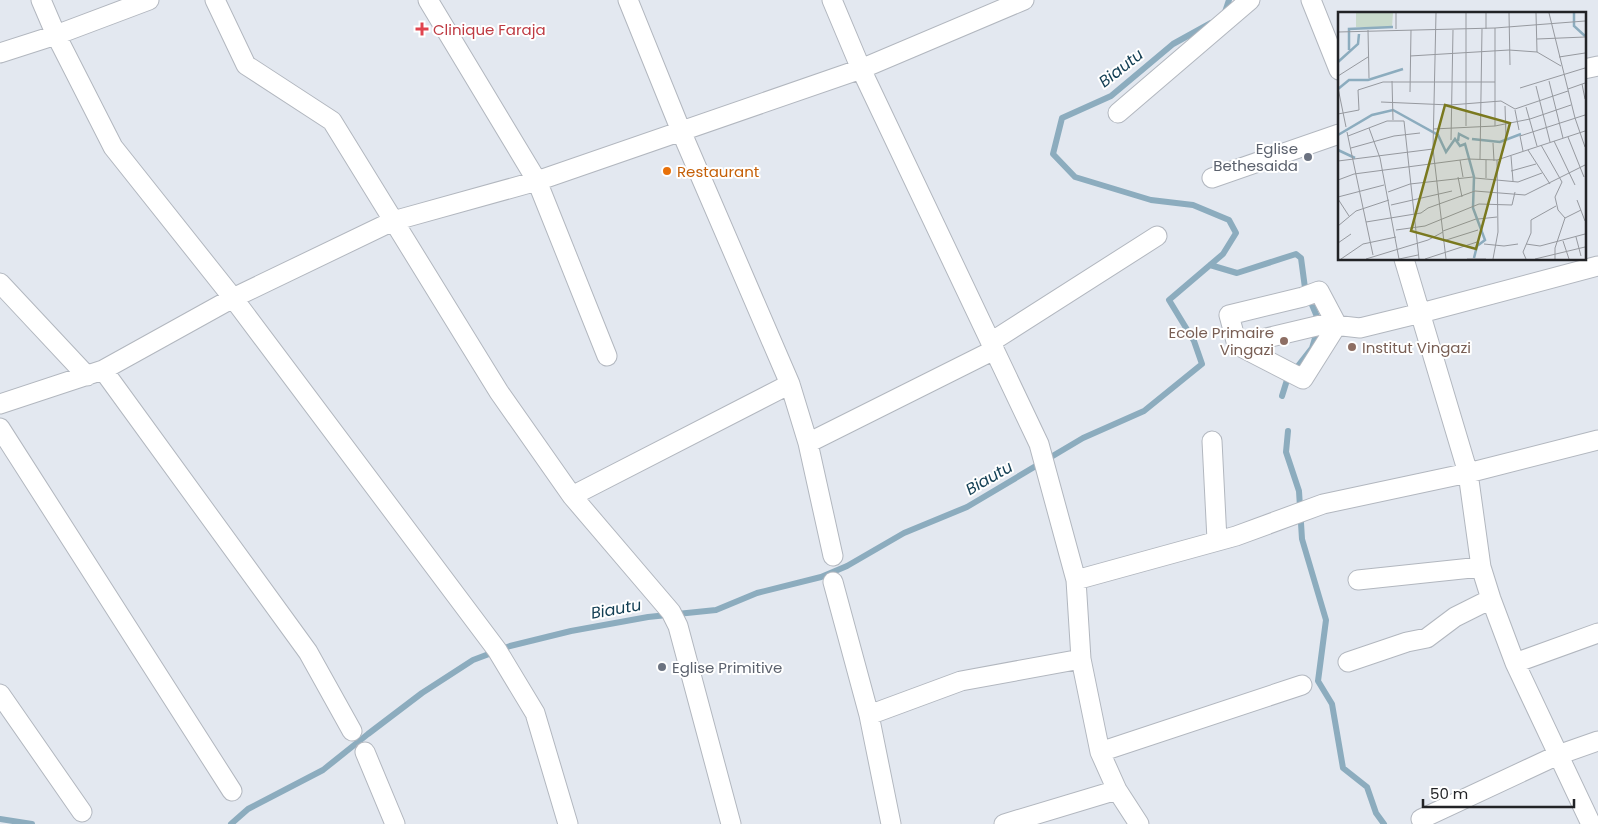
<svg xmlns="http://www.w3.org/2000/svg" width="1598" height="824" viewBox="0 0 1598 824" font-family="Poppins,sans-serif">
<style>
.lines{fill:none;stroke-linecap:round;stroke-linejoin:round}
.stream{stroke:#8cacbe;stroke-width:6}
.minor-casing{stroke:#b2b7bf;stroke-width:21}
.minor{stroke:#fff;stroke-width:19}
.health-dot{fill:#e0444e;stroke:#fff;stroke-width:2}
.worship-dot{fill:#6b7280;stroke:#fff;stroke-width:2}
.food-dot{fill:#e8710a;stroke:#fff;stroke-width:2}
.education-dot{fill:#8d6e63;stroke:#fff;stroke-width:2}
.labels{text-anchor:middle;dominant-baseline:central;stroke-width:4;stroke-linejoin:round;paint-order:stroke}
.health-label{font-size:15px;fill:#be3a42;stroke:#fff;text-anchor:start}
.worship-label{font-size:15px;fill:#5b616d;stroke:#fff;text-anchor:end}
.food-label{font-size:15px;fill:#c56008;stroke:#fff;text-anchor:start}
.education-label{font-size:15px;fill:#785e54;stroke:#fff;text-anchor:end}
.water-label{font-size:16px;font-style:italic;fill:#123e53;stroke:#fff}
.inset-river{fill:none;stroke:#8cacbe;stroke-width:2.5}
.inset-road{fill:none;stroke:#96999f;stroke-width:1}
.view{fill:#7a791f;fill-opacity:0.15;stroke:#7a791f;stroke-width:2.5}
.inset-edge{fill:none;stroke:#222326;stroke-width:2.5}
</style>
<rect width="100%" height="100%" fill="#e3e8f0"/>
<g class="lines">
<path class="stream" d="M 1224,15 L 1229,0
M 1210,265 L 1237,273 L 1296,254 L 1301,258 L 1305,288 L 1318,319 L 1318,328 L 1312,348 L 1287,380 L 1282,396
M 1288,431 L 1286,452 L 1299,491 L 1302,539 L 1326,620 L 1318,681 L 1332,704 L 1343,768 L 1367,787 L 1376,813 L 1384,824
M 0,819 L 32,824
M 231,824 L 248,809 L 323,770 L 368,734 L 422,693 L 473,660 L 510,646 L 571,631 L 648,617 L 716,610 L 757,593 L 821,577 L 847,566 L 904,533 L 967,507 L 1083,438 L 1144,411 L 1202,364 L 1194,341 L 1169,300 L 1223,254 L 1236,233 L 1229,220 L 1193,205 L 1151,200 L 1075,177 L 1053,154 L 1062,118 L 1111,96 L 1173,44 L 1211,23"/>
<defs>
<path id="minor" d="M 41,0 L 56,35 L 113,147 L 233,298 L 497,650 L 535,713 L 568,824
M 215,0 L 246,65 L 332,121 L 499,392 L 572,496 L 671,612 L 678,626 L 731,824
M 428,0 L 537,181 L 607,356
M 628,0 L 681,131 L 790,384 L 808,443 L 833,556
M 832,0 L 861,69 L 1039,444 L 1076,580 L 1081,659 L 1100,752 L 1117,790 L 1139,824
M 1311,0 L 1339,70
M 0,53 L 56,35 L 149,0
M 1584,69 L 1598,66
M 1118,113 L 1250,0
M 1212,178 L 1339,134
M 1404,259 L 1468,473 L 1481,567 L 1491,599 L 1515,663 L 1591,824
M 0,283 L 87,376
M 1319,291 L 1337,325 L 1303,379 L 1237,345 L 1229,315 L 1303,297 Z
M 991,342 L 1157,236
M 1237,345 L 1325,324 L 1360,328 L 1421,313 L 1598,266
M 103,370 L 308,652 L 352,731
M 0,404 L 103,370 L 233,298 L 393,221 L 537,181 L 861,69 L 1024,0
M 0,428 L 232,791
M 1212,441 L 1217,540
M 808,443 L 994,350
M 572,496 L 790,384
M 1076,580 L 1236,536 L 1323,504 L 1468,473 L 1598,440
M 1358,580 L 1481,567
M 833,582 L 869,715 L 891,824
M 1348,662 L 1407,642 L 1427,638 L 1455,617 L 1491,599
M 1515,663 L 1598,633
M 0,694 L 82,812
M 869,715 L 961,681 L 1081,659
M 365,752 L 395,824
M 1100,752 L 1302,685
M 1421,819 L 1558,755 L 1598,741
M 1004,824 L 1117,790"/>
</defs>
<use href="#minor" class="minor-casing"/>
<use href="#minor" class="minor"/>
</g>
<path class="health-dot" d="M419.5 21.5h5v5h5v5h-5v5h-5v-5h-5v-5h5z"/>
<g class="worship-dot">
<circle cx="1308" cy="157" r="5"/>
<circle cx="662" cy="667" r="5"/>
</g>
<circle class="food-dot" cx="667" cy="171" r="5"/>
<g class="education-dot">
<circle cx="1284" cy="341" r="5"/>
<circle cx="1352" cy="347" r="5"/>
</g>
<g class="labels">
<g class="health-label">
<text x="433" y="29">Clinique Faraja</text>
</g>
<g class="worship-label">
<text x="1298" y="148">Eglise<tspan x="1298" dy="17">Bethesaida</tspan></text>
<text x="672" y="667" text-anchor="start">Eglise Primitive</text>
</g>
<g class="food-label">
<text x="677" y="171">Restaurant</text>
</g>
<g class="education-label">
<text x="1274" y="332">Ecole Primaire<tspan x="1274" dy="17">Vingazi</tspan></text>
<text x="1362" y="347" text-anchor="start">Institut Vingazi</text>
</g>
<g class="water-label">
<text transform="translate(1121 68) rotate(-38)">Biautu</text>
<text transform="translate(989 478) rotate(-30)">Biautu</text>
<text transform="translate(616 609) rotate(-10)">Biautu</text>
</g>
</g>
<g transform="translate(1338 12)">
<rect width="248" height="248" fill="#e3e8f0"/>
<path d="M 18,1 L 55,1 L 54,15 L 18,15 Z" fill="#c9dacc"/>
<path class="inset-river" d="M 236,1 L 236,14 L 247,24M 11,38 L 11,17 L 55,15M 0,50 L 20,32 L 21,22M 0,77 L 11,68 L 30,68 L 65,57M 0,123 L 34,103 L 55,98 L 100,123 L 108,140 L 117,127 L 122,134 L 127,132 L 136,165 L 135,196 L 147,228 L 139,234 L 136,246M 134,127 L 162,130 L 183,122M 120,129 L 121,122 L 131,127M 0,138 L 17,146"/>
<path class="inset-road" d="M 58,1 L 58,17M 98,1 L 95,137 L 108,247M 148,1 L 148,17M 171,1 L 172,53M 198,1 L 199,40M 211,1 L 237,106 L 247,135M 157,16 L 157,114M 30,18 L 31,66M 0,20 L 157,16 L 247,9M 199,27 L 247,25M 72,44 L 171,38 L 199,40 L 223,54M 221,45 L 247,41M 0,64 L 30,45M 54,69 L 55,108M 211,69 L 225,126M 244,72 L 247,87M 198,74 L 212,130M 0,76 L 8,115M 182,76 L 247,56M 230,77 L 247,71M 72,80 L 73,18M 43,90 L 112,93 L 163,89 L 177,97 L 230,79M 167,94 L 168,125M 188,95 L 199,134M 177,98 L 181,118M 0,102 L 21,98 L 20,78 L 45,70 L 157,70M 128,114 L 128,1M 31,116 L 42,146 L 61,247 L 80,243M 95,117 L 157,114 L 192,107 L 233,93M 9,120 L 35,243M 10,124 L 49,109 L 66,109 L 81,247M 230,125 L 246,165M 113,128 L 115,18M 216,129 L 237,173M 155,131 L 156,149M 203,133 L 224,170 L 217,185 L 220,198 L 227,206M 13,136 L 56,124 L 82,121M 190,138 L 212,172M 185,139 L 182,124 L 247,103M 173,144 L 175,169M 142,147 L 144,17M 122,148 L 125,165M 148,148 L 148,166M 0,149 L 95,137M 173,159 L 198,152M 120,165 L 124,185M 137,166 L 180,170 L 204,161M 0,168 L 16,162 L 130,147 L 159,148 L 247,119M 50,180 L 72,172 L 135,165M 0,185 L 46,173M 0,187 L 11,204M 239,188 L 247,209M 53,193 L 114,179M 140,207 L 159,205M 28,210 L 83,201 L 90,196 L 137,179 L 187,183 L 247,153M 0,214 L 18,199 L 51,188M 58,218 L 87,214 L 141,192 L 174,193 L 177,180M 105,219 L 138,207M 238,225 L 243,244M 105,229 L 140,218M 225,229 L 231,247M 0,231 L 13,222M 146,232 L 166,234 L 180,232M 188,232 L 202,234 L 247,222M 3,247 L 25,232 L 58,225M 28,247 L 90,228 L 105,220M 87,247 L 139,230M 129,247 L 148,247M 155,247 L 160,220 L 159,148M 188,247 L 185,240 L 193,221 L 193,208 L 218,194M 197,247 L 247,235M 217,247 L 217,236 L 227,206 L 243,198"/>
<path class="view" d="M 107,93 L 172,111 L 138,237 L 73,219 Z"/>
<rect width="248" height="248" class="inset-edge"/>
</g>
<path d="M1423 799v8h151v-8" fill="none" stroke="#222326" stroke-width="2.5"/>
<text x="1430" y="799" font-size="15" fill="#222326" stroke="#ffffff" stroke-width="4" paint-order="stroke">50 m</text>
</svg>
